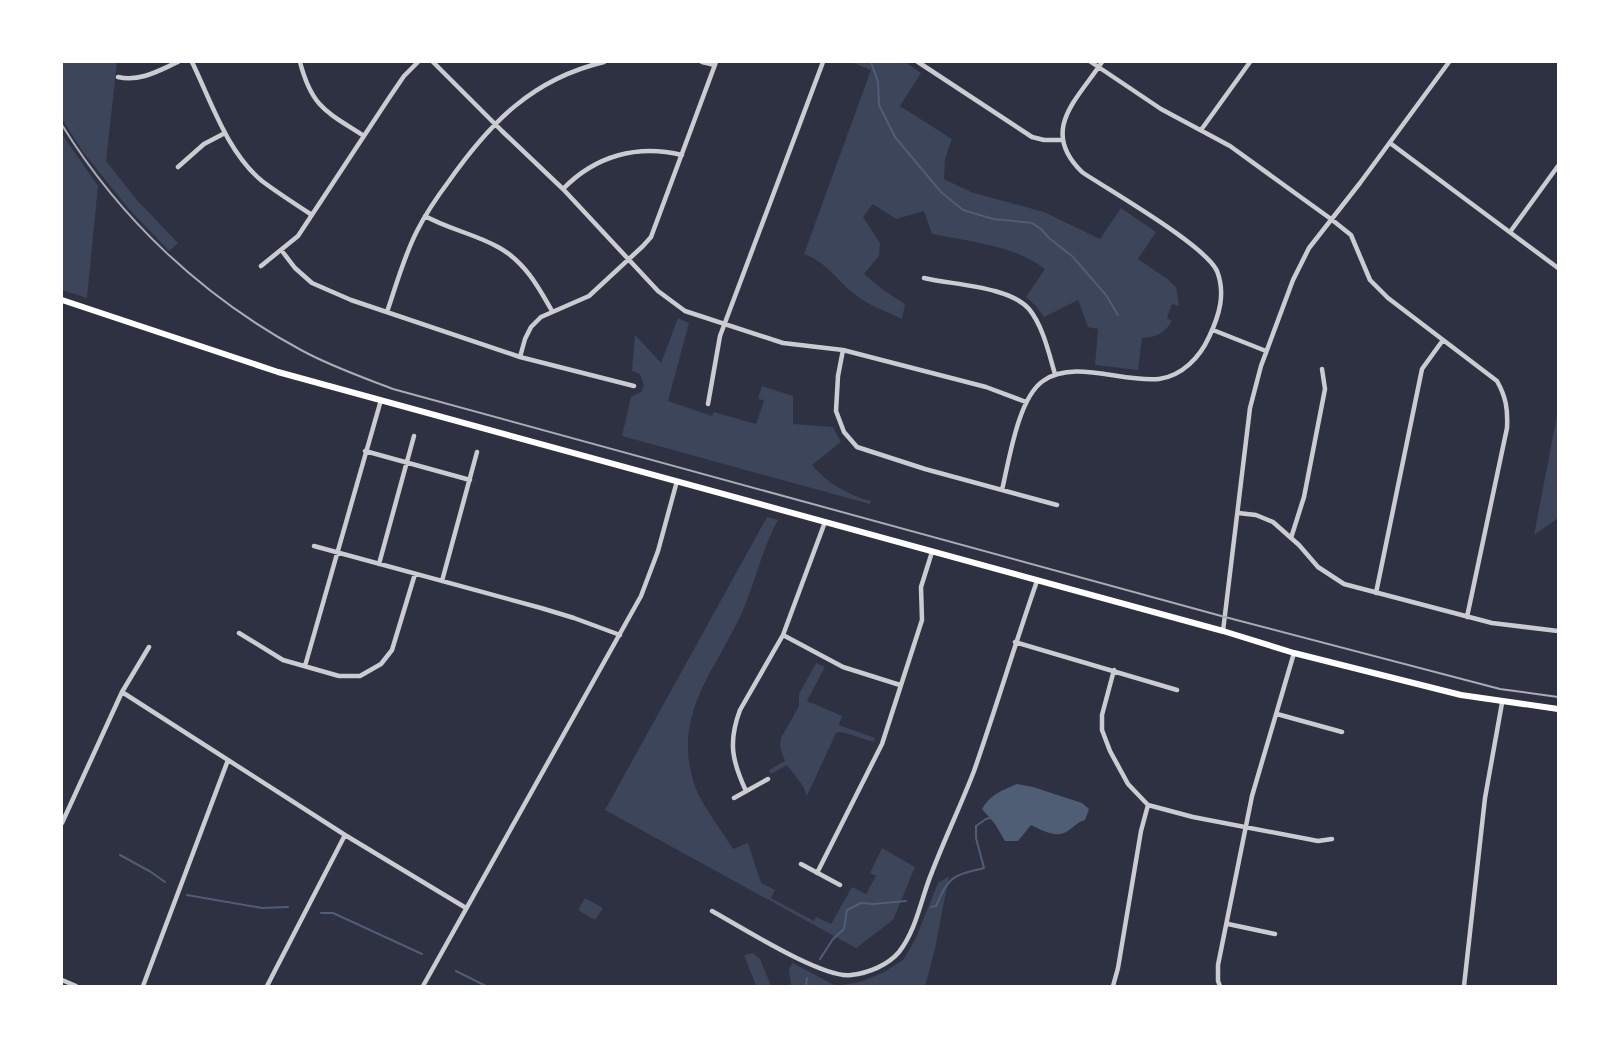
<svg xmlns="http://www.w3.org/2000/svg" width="1620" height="1048" viewBox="0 0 1620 1048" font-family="'IBM Plex Serif',serif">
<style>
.green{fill:#3c4559}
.water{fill:#4f5d75}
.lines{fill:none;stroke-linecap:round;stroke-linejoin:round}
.stream{stroke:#4f5d75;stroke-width:2}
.minor{stroke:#caccd0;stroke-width:4.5}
.secondary{stroke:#fff;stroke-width:6}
.rail{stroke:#abadb3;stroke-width:2}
</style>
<rect width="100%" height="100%" fill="#2d3142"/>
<path class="green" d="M 62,62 L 117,62 L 106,161 L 137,200 L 178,243 L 169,251 L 128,208 L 83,152 L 62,119 Z
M 851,62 L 905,62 L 921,73 L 900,106 L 952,139 L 945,159 L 944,179 L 971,192 L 1044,212 L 1100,239 L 1121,208 L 1156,232 L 1138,259 L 1166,278 L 1176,287 L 1179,306 L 1172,304 L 1167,318 L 1172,321 C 1164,334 1157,337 1142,338 L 1138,370 L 1095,365 L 1098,329 L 1088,327 L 1078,300 L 1044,317 L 1036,306 L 1026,297 L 1045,269 C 1012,245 972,242 932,234 L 924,211 L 896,219 L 873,204 L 863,217 L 880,243 L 879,256 L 864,274 L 882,289 L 905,304 L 902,319 C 885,311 867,305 852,292 C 834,277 827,263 804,254 L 871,70 Z
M 62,134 L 98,186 L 87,298 L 62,290 Z
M 678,318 L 689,323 L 668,401 L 712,416 L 714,412 L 756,424 L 764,401 L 758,398 L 762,386 L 793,396 L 793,424 L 833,427 L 841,442 L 812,465 C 829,484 846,494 871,501 L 870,504 L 622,436 L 631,397 L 641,392 L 644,386 L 640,374 L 632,371 L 635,335 L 661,363 Z
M 1558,410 L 1558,518 L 1534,535 Z
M 767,517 L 778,520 C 762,549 756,580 743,610 C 717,670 670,714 695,786 C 701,804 723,832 733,849 L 748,843 L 761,883 L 775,890 L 771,898 L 814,921 L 816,917 L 831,924 L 852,887 L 866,894 L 876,876 L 870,873 L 882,848 L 915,867 L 893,920 L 856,948 L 605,810 Z
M 816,663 L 825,667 L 807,701 L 842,716 L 839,725 L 875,738 L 874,742 L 842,732 L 836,733 L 807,796 L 803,786 L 787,765 L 771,774 L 769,770 L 785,761 L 780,747 L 781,738 L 799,706 L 799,694 Z
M 949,876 L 935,949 L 925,986 L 791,986 L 789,968 L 793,963 L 836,986 L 860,982 L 882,973 L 903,960 L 915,940 L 938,883 Z
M 585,898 L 603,908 L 595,920 L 578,910 Z
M 753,953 L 760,959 L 771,986 L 756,986 L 744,955 Z"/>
<path class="water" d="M 1017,784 L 1033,787 L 1082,803 L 1089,809 L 1085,820 C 1076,822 1072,830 1064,833 C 1053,837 1041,830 1031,825 L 1018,841 L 1005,841 L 995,824 L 982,809 C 989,795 1003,790 1017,784 Z"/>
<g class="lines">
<path class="stream" d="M 871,62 L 878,82 L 879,105 L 895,137 L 941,192 L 963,210 L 993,219 L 1032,223 L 1041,229 L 1049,238 L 1072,256 L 1106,295 L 1118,315
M 120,855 L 151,872 L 165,882
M 187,895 L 262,908 L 288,907
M 931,907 L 936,906 C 949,875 953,876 984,868 L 976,838 L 976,826 L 986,819 L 990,818
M 321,913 L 333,913 L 422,954
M 820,959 L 833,939 L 844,929 L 847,910 L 861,903 L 873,904 L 906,901
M 456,971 L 486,986
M 806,986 L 807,978"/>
<path class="minor" d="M 192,62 C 211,101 227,152 262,181 C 278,193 295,204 312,215
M 300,62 C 312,108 327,112 364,136
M 433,62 L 502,131 L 563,189 L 658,291 L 685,311 L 783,343 L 843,350 L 986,387 L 1026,402
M 702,62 L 715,65
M 918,62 L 1032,137 L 1044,140 L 1062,140
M 1091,62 L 1161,109 L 1230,146 L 1331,219 L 1351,235 L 1370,280 L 1388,298 L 1497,381 C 1506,397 1508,409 1507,428 L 1467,617
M 118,77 C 140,82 158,71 178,62
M 1201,130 L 1250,62
M 1390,143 L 1558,268
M 178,167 L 204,144 L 225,133
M 563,189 C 595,156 637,144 682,155
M 425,216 C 448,229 475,234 498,247 C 524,261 538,286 552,311
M 1510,232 L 1558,166
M 282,251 L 295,268 L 312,283 L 351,300 L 520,357 L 634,386
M 261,266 L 298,236 L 389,98 L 404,76 L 418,62
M 924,278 C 953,285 1009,286 1029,309 C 1043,326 1049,354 1055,374
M 387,312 C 396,286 404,256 417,231 C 426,213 437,197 449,181 C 490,123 532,79 604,62
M 1213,330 L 1266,351
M 843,350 L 838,376 L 836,411 L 844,432 L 857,447 L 925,469 L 1057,505
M 520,357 L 525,339 L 531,327 L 541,317 L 589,296 L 643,246 L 651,237 L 716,62
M 708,404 L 720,336 L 823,62
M 365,451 L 470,480
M 1002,490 C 1009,461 1018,398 1043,381 C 1074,359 1123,383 1159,379 C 1182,376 1200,357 1209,337 C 1219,316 1226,294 1217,271 C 1205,245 1110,191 1082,172 C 1039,130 1077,100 1102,62
M 1238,513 L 1256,515 L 1273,522 L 1299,545 L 1318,567 L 1344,584 L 1492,623 L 1558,631
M 1291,538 L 1304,497 L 1325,389 L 1322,369
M 314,546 L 541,608 L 574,618 L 620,635
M 379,564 L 414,436
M 442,581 L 477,452
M 1376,593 L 1422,369 L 1443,340
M 1223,631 L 1250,408 L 1261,366 L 1293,280 L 1309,248 L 1360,183 L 1449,62
M 239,633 L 283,660 L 339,676 L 360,676 L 381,664 L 392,650 L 415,574
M 783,635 L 843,667 L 900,685
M 1015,642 L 1177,690
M 305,666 L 381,400
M 1114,670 L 1102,715 L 1102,730 L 1110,751 L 1128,784 L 1148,805 L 1193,817 L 1318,841 L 1332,839
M 122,692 L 345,835 L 466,908
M 1277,714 L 1342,732
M 746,791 C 732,761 728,742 740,710 L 783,635 L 825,522
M 734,798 L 768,779
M 62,823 L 122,692 L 149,647
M 801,864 L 840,885
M 817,873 L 882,744 L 922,620 L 921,587 L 932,552
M 712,911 C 741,927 823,979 851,975 C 869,973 888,965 899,952 C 917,929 921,898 932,872 C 945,838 961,805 974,771 C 996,708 1015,644 1037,581
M 1228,924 L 1275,934
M 62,980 L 76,986
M 143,986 L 228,760
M 267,986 L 345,835
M 423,986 L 641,596 L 658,551 L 677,481
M 1113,986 L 1118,968 L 1141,831 L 1148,805
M 1220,986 L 1218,981 L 1218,965 L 1252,796 L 1294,653
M 1464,986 L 1485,798 L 1502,703"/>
<path class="secondary" d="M 62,300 L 278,372 L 1223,631 L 1294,653 L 1461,695 L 1558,709"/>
<path class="rail" d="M 62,125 C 120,219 203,297 301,350 C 330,366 362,377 393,389 L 1225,617 L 1500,689 L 1558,697"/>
</g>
<rect width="1620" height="1048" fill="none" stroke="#ffffff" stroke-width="126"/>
</svg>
